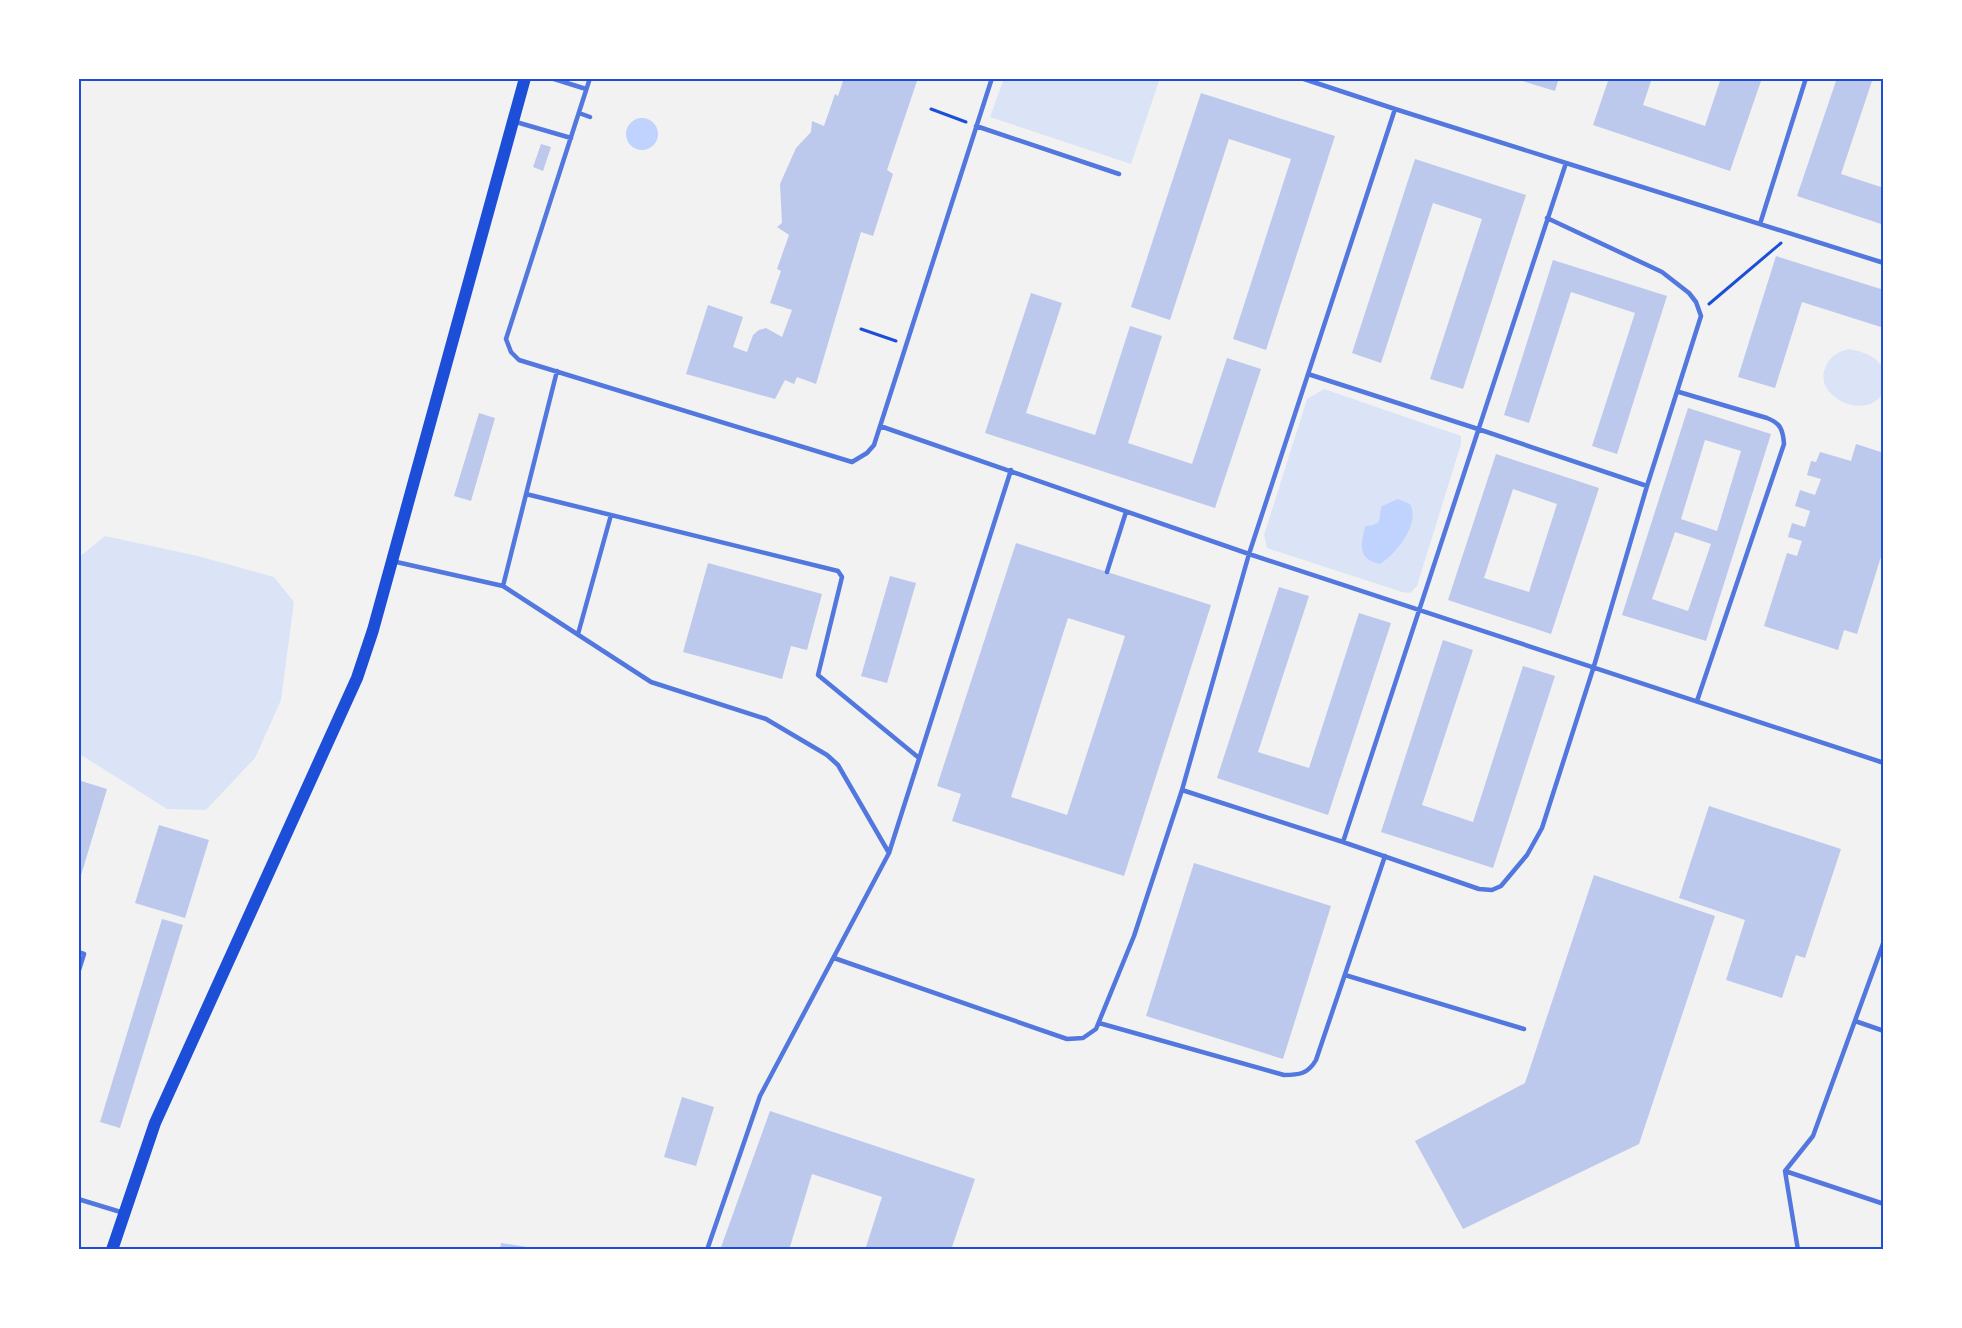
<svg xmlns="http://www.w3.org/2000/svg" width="1962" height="1328" viewBox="0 0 1962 1328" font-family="'DM Sans',sans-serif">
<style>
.green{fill:#dbe4f7}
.water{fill:#bfd3fe}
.building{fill:#bdc9ec;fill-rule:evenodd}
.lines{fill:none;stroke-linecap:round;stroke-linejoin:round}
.path{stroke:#1d4ed8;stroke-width:3}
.service{stroke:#5277de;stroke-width:4.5}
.secondary{stroke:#1d4ed8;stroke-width:12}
.neatline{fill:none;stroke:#1d4ed8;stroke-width:2}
</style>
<rect width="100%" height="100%" fill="#f2f2f2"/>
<path class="green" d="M 1004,78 L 1160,78 L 1131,164 L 990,117 Z
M 1849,349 C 1864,352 1875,355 1884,369 C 1884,376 1886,386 1883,392 C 1869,422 1813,398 1825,368 C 1830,356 1837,352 1849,349 Z
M 1324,389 L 1461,436 L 1461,444 L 1417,586 L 1410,593 L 1402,592 L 1267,548 L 1264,535 L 1307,399 Z
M 105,536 L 198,556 L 274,577 L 294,602 L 281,700 L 255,758 L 206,810 L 167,809 L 78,753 L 78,558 Z"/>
<path class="water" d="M626 134a16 16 0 1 1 32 0a16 16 0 1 1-32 0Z
M 1398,499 L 1410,504 C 1421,523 1396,554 1380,564 C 1357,560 1361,544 1365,526 C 1385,525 1377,518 1382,506 Z"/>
<path class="building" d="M 844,78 L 918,78 L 887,170 L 893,174 L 873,236 L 861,232 L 816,384 L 797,377 L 794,384 L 785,380 L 775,399 L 686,374 L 708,305 L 743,317 L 733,347 L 747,352 L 753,335 L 759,330 L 766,328 L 782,337 L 792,310 L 770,303 L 781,271 L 777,269 L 789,235 L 777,227 L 782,223 L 780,184 L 796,148 L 811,132 L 812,121 L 824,126 L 835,94 L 838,96 Z
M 1513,78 L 1559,78 L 1555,91 Z
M 1609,78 L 1652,78 L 1643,105 L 1705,126 L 1721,78 L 1762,78 L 1730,171 L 1593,125 Z
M 1837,78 L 1873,78 L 1841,174 L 1884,188 L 1884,225 L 1797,196 Z
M 1201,93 L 1335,136 L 1266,350 L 1233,339 L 1291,159 L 1229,139 L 1170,320 L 1131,307 Z
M 541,144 L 551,147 L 543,171 L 533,167 Z
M 1415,159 L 1526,195 L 1463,389 L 1430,379 L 1482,219 L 1433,203 L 1381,363 L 1352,353 Z
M 1776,256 L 1884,290 L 1884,328 L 1802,302 L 1775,388 L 1738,377 Z
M 1553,260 L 1667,296 L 1617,454 L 1592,446 L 1635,313 L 1571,292 L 1529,423 L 1504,415 Z
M 1031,293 L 1062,303 L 1026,413 L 1095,435 L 1130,326 L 1162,336 L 1128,443 L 1192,464 L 1227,358 L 1261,369 L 1215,508 L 985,433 Z
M 1688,408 L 1771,434 L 1706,641 L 1622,615 ZM 1705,440 L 1741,451 L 1717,531 L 1681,519 ZM 1675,532 L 1711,544 L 1688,611 L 1652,599 Z
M 479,413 L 495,418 L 471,501 L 454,496 Z
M 1856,444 L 1884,453 L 1884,507 L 1881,516 L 1884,517 L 1884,547 L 1857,634 L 1844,630 L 1838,650 L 1764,626 L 1787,553 L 1797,556 L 1802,541 L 1788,537 L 1792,523 L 1805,527 L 1810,511 L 1795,506 L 1800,490 L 1815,495 L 1821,479 L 1807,475 L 1811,461 L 1816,462 L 1820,452 L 1851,461 Z
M 1496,454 L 1599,488 L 1551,634 L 1448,600 ZM 1513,489 L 1557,504 L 1529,592 L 1484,578 Z
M 1016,543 L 1211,605 L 1124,876 L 952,821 L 961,794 L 937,786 ZM 1068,618 L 1125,636 L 1067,815 L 1011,797 Z
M 708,563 L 822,594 L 807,650 L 791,646 L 782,679 L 683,652 Z
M 890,576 L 916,583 L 887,683 L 861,676 Z
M 1279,587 L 1309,596 L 1258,752 L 1309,768 L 1359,613 L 1391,623 L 1328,815 L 1217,778 Z
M 1443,640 L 1473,650 L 1422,805 L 1473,822 L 1523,666 L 1555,676 L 1493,868 L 1381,832 Z
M 78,780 L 107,789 L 79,882 L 78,882 Z
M 1709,806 L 1841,849 L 1805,958 L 1796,955 L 1782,998 L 1726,980 L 1745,920 L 1679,898 Z
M 159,825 L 209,840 L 185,918 L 135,903 Z
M 1194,863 L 1331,906 L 1283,1059 L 1146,1016 Z
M 1594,875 L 1715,916 L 1639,1144 L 1463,1229 L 1415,1141 L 1525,1083 Z
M 162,919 L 183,925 L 120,1128 L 100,1122 Z
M 682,1097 L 714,1107 L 696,1166 L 664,1157 Z
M 770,1111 L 975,1179 L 951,1250 L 865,1250 L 882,1197 L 812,1174 L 789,1250 L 720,1250 Z
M 501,1243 L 540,1249 L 540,1250 L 500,1250 Z"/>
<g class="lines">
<path class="path" d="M 931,109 L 966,122
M 1709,304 L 1781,243
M 861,329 L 896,341"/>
<path class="service" d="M 551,78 L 586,89
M 590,78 L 506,339 L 511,352 L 519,360 L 852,462 L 867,453 L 874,445 L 992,78
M 579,113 L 590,117
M 516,122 L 571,138
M 976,126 L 1119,174
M 1566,163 L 1884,263
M 1760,224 L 1806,78
M 1308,374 L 1478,429 L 1647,486
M 1679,392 L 1767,418 C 1780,423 1783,429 1784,444 L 1697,701
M 880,426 L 1249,554 L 1884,763
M 526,494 L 838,571 L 842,577 L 818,675 L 919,758
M 392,561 L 503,586 L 651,682 L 766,719 L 827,755 L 838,765 L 889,853
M 1107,572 L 1126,512
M 503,586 L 557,371
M 578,634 L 611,515
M 1182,790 L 1343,842 L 1479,889 L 1492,890 L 1501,886 L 1527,855 L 1542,828 L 1594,666 L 1647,486 L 1701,316 L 1696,302 L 1689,293 L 1662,272 L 1547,218
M 1343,842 L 1566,163 L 1395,109
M 78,952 L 84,954 L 78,973
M 834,958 L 1067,1039 L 1083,1038 L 1096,1029 L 1134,936 L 1182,790 L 1249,554 L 1395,109 L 1301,78
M 1345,975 L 1524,1029
M 1855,1021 L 1884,1031
M 1099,1023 L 1284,1075 C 1299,1075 1308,1074 1316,1060 L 1385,856
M 1785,1171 L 1884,1204
M 78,1199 L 124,1213
M 707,1250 L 760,1096 L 889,853 L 1011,470
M 1798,1250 L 1785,1171 L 1813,1136 L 1884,941"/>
<path class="secondary" d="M 112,1250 L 155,1123 L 357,678 L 373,630 L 525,78"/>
</g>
<rect width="1962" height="1328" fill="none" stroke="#ffffff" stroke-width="159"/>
<rect x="80" y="80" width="1802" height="1168" class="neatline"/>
</svg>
